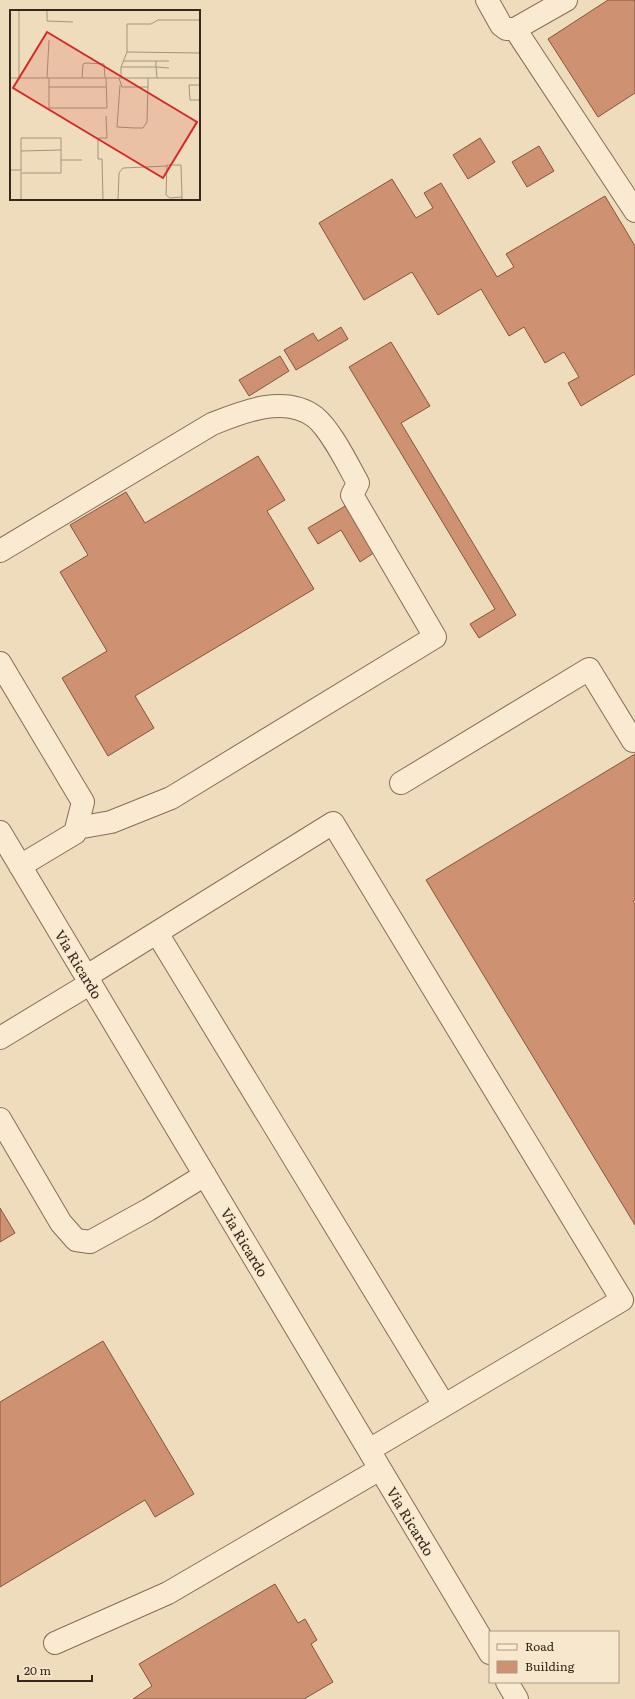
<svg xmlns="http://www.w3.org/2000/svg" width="635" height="1699" viewBox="0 0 635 1699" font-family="Literata,serif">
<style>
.building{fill:#ce9272;stroke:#87543b}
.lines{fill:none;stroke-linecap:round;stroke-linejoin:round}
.minor-casing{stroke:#876d56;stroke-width:24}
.minor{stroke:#faead1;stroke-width:22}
.labels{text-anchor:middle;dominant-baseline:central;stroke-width:3;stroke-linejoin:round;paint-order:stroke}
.street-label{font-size:14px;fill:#36261b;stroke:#f6e7cd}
.inset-road{fill:none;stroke:#a5937c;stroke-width:1}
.view{fill:#d62828;fill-opacity:0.15;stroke:#d62828;stroke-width:2}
.inset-edge{fill:none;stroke:#36261b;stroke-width:2}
</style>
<rect width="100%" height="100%" fill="#efdcbd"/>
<path class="building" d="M 608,0 L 635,0 L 635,93 L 598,117 L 548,39 Z
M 480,138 L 495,162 L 468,179 L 453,155 Z
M 539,146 L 554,171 L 527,187 L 512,162 Z
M 392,179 L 416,218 L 433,208 L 424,193 L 441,183 L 497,277 L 514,267 L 506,254 L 605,196 L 635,246 L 635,374 L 581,406 L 568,383 L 579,377 L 564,352 L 545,363 L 524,327 L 509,336 L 481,289 L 438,315 L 412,272 L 364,300 L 319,223 Z
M 341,327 L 348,339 L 296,370 L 284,350 L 313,333 L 318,341 Z
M 391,342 L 430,406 L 401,423 L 516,615 L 479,638 L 470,624 L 495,609 L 349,367 Z
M 280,356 L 289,371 L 249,396 L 239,380 Z
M 258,456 L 285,500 L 267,511 L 314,589 L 135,696 L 154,728 L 108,756 L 62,678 L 107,651 L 60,572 L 88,555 L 70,525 L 126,492 L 145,523 Z
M 347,505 L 375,552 L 360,562 L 341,530 L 318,544 L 308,528 Z
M 635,754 L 635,900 L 633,901 L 635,904 L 635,1225 L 426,880 Z
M 0,1208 L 15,1233 L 0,1242 Z
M 103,1341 L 194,1494 L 155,1517 L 145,1500 L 0,1587 L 0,1402 Z
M 275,1584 L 298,1623 L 305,1619 L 317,1640 L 311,1644 L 333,1682 L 304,1699 L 133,1699 L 152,1686 L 139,1664 Z"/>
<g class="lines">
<defs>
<path id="minor" d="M 487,0 L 501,25 L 506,29 L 515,29 L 566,0
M 515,29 L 635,211
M 0,551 L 212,424 C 242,412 285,394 315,417 C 331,430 348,465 358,483 L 352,495 L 435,637 L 171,798 L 111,822 L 77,828
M 0,663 L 83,802 L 75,833 L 20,866
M 401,783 L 589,669 L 633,741 L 635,740
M 0,832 L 490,1653
M 157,933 L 444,1405
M 87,976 L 333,823 L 622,1300 L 369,1450
M 0,1038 L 91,983
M 0,1119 L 61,1223 L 76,1240 L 90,1242 L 148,1210 L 205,1175
M 55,1643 L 168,1593 L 380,1469
M 507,1682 L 517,1699"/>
</defs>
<use href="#minor" class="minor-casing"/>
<use href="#minor" class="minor"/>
</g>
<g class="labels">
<g class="street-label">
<text transform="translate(79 964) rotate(59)">Via Ricardo</text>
<text transform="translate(245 1242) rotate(59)">Via Ricardo</text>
<text transform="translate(411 1521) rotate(59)">Via Ricardo</text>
</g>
</g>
<g transform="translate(10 10)">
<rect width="190" height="190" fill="#efdcbd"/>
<path class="inset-road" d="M 37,0 L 37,11 L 63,12M 72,0 L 96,0M 9,1 L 9,68M 117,42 L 190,43M 114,51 L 146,51 L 146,57 L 159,58M 146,51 L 159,51M 111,57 L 117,42 L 117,14 L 141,14 L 148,10 L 190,10M 0,68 L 190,68M 37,68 L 39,30M 39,68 L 39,98 L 97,98 L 96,68M 72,68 L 73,54 L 76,53 L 94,54 L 95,68M 109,68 L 112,77 L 138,77 L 138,68M 111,68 L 111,57 L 146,57 L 147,68M 110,75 L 107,117 L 125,118 L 133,118 L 137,112 L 138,77M 190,75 L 179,75 L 180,90 L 190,90M 39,77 L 96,77M 11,141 L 51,140M 0,160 L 11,160 L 11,190M 11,160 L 11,128 L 51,128 L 51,150M 12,163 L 51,163 L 51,150 L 72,150M 172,187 L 160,188 L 156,185 L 157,155 L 171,155 L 172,187 L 172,190M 93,190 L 92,149 L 88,149 L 88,128 L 97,128 L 96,106M 108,190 L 109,163 L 113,158 L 157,156"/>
<path class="view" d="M 37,22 L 187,112 L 153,168 L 3,78 Z"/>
<rect width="190" height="190" class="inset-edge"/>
</g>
<rect x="489" y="1631" width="130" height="52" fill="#f6e7cd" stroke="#a99a86"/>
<rect x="497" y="1644" width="20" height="6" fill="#faead1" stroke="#a99a86"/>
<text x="525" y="1651" font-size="12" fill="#36261b">Road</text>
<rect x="497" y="1661" width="20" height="12" fill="#ce9272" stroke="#a99a86"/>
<text x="525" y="1671" font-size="12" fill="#36261b">Building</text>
<path d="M18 1675v6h74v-6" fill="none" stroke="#36261b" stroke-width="2"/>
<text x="24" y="1675" font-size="12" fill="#36261b" stroke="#f6e7cd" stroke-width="3" paint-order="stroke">20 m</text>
</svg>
